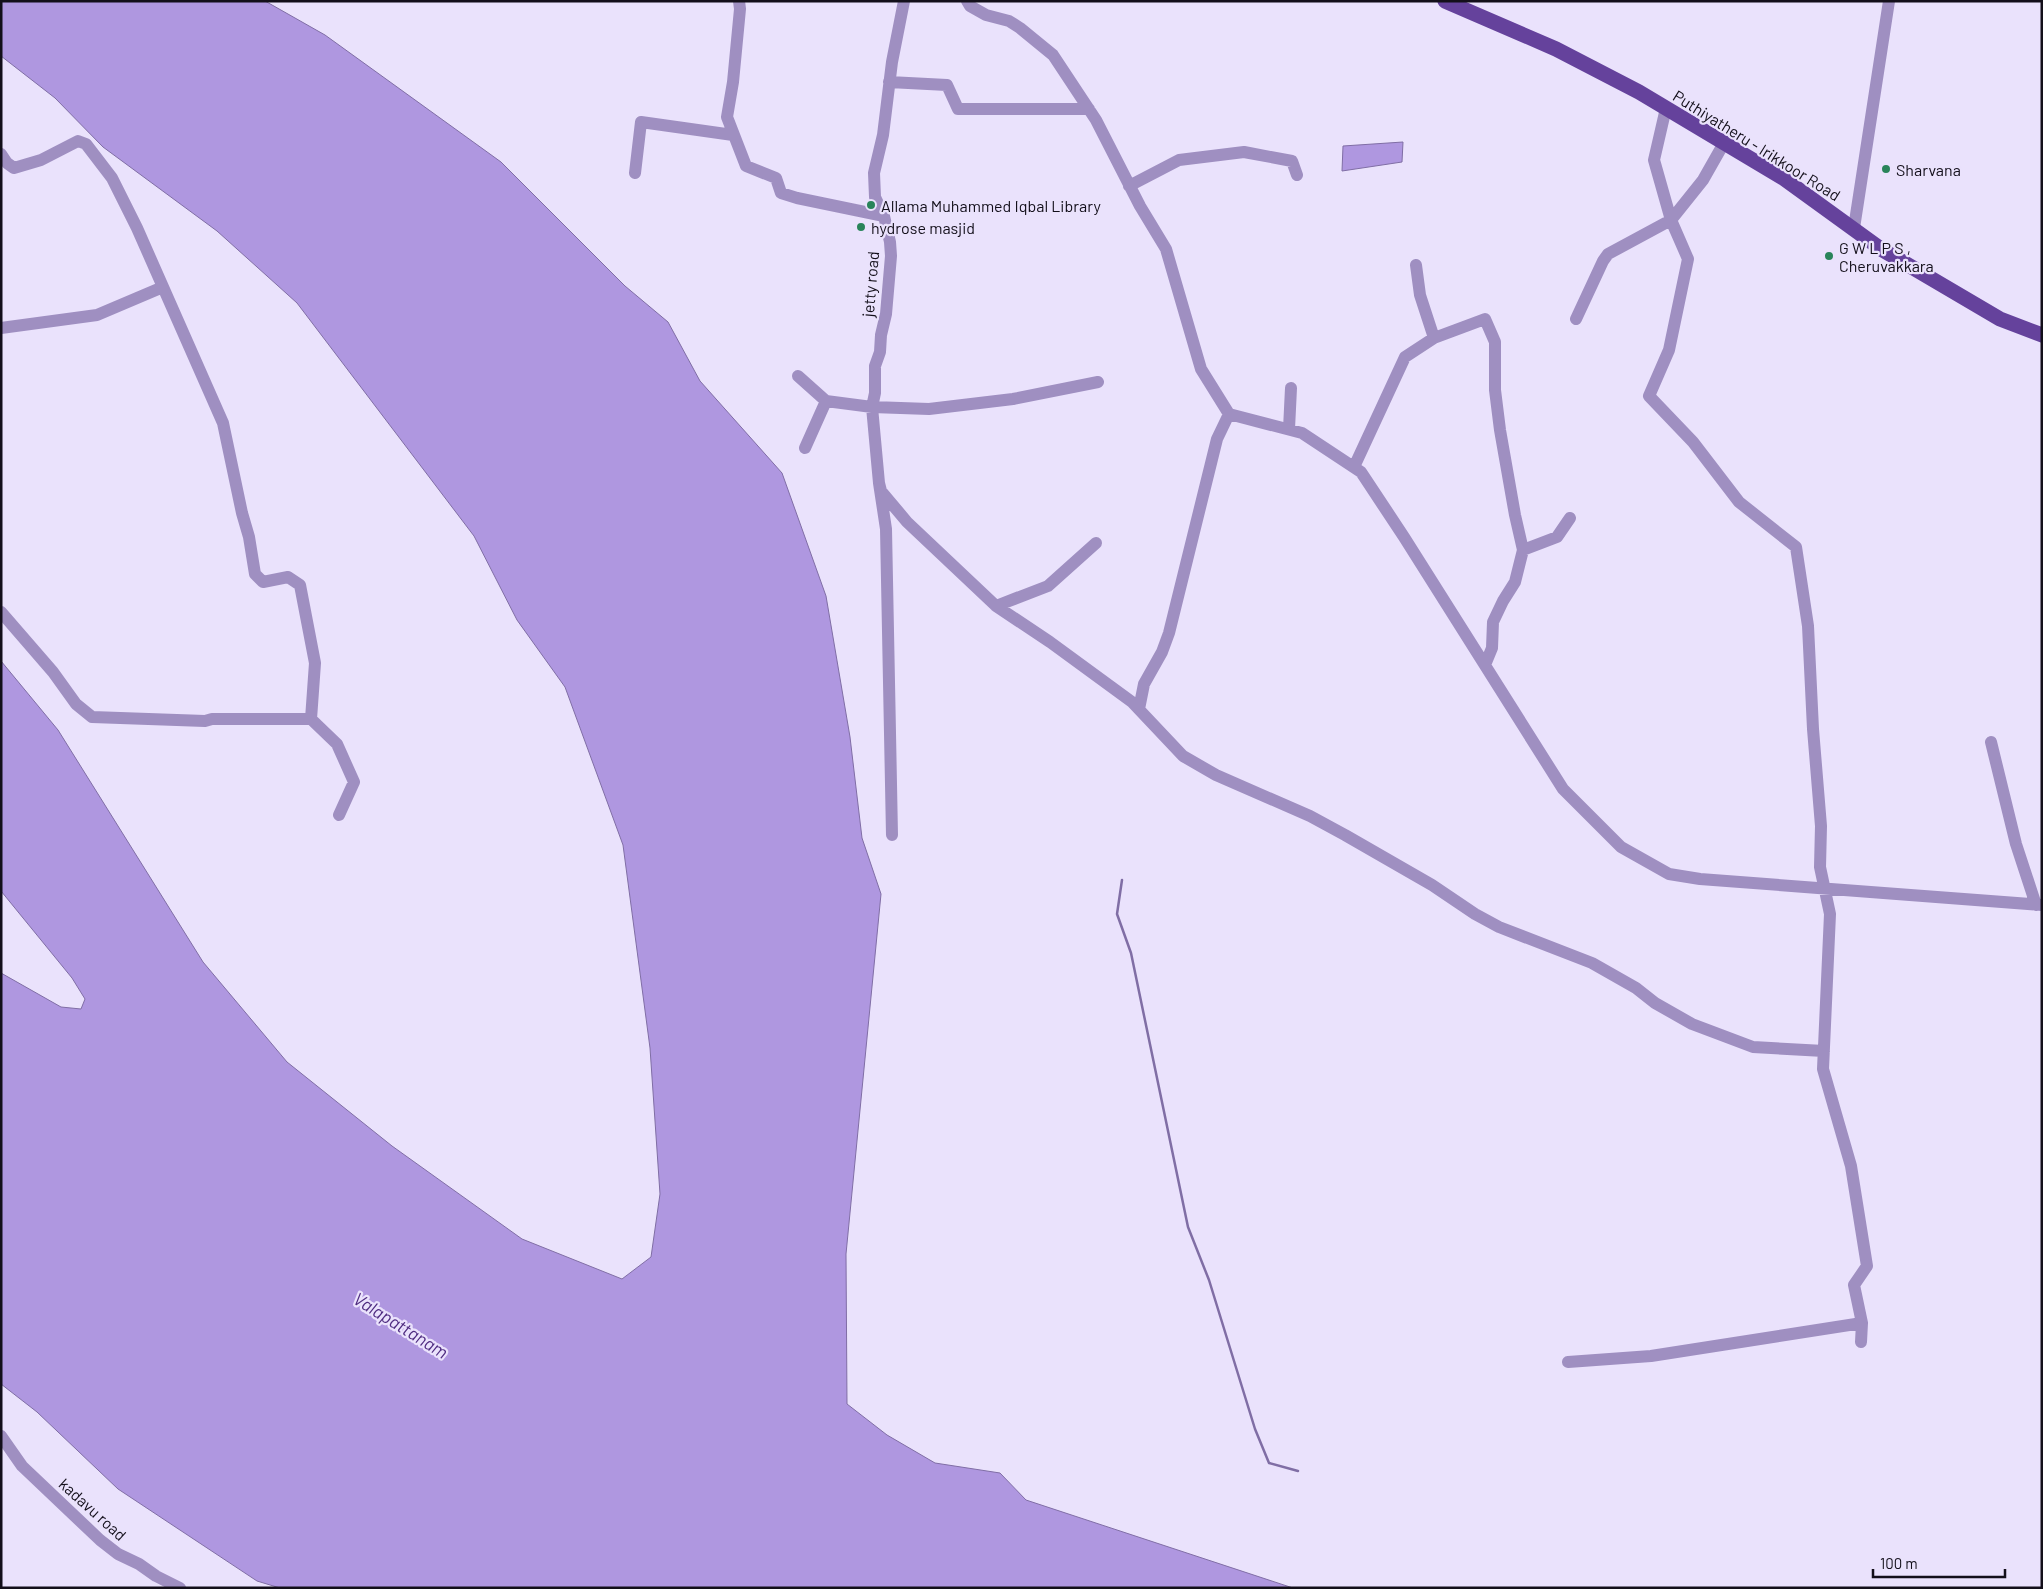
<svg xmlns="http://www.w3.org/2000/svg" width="2043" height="1589" viewBox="0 0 2043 1589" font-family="Barlow,sans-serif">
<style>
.water{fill:#af97e0;stroke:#806ea5}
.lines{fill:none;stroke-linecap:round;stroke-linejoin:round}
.stream{stroke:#806ea5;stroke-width:2.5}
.minor{stroke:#9f8fc1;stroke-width:12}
.major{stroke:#65429c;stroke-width:15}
.poi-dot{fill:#29845a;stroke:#eae2fc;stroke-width:2}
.labels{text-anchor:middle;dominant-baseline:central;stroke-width:4.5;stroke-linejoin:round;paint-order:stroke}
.street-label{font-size:16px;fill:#130f1a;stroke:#eae2fc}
.poi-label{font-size:16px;fill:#130f1a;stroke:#eae2fc;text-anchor:start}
.water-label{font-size:18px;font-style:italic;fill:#4f2c81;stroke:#eae2fc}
</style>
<rect width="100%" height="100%" fill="#eae2fc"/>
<path class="water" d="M 1,1 L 265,1 L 325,35 L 501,162 L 625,286 L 668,322 L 700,381 L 782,473 L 826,596 L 850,737 L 862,838 L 881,894 L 846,1254 L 847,1404 L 887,1435 L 935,1463 L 1000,1473 L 1026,1500 L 1293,1588 L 280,1588 L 257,1581 L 118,1489 L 37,1412 L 1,1384 L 1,973 L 61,1007 L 81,1009 L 85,999 L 72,978 L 1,891 L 1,661 L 58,730 L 203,962 L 287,1062 L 392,1146 L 522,1239 L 622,1279 L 651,1257 L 660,1194 L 650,1048 L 623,845 L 565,687 L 517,620 L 474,536 L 297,303 L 217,231 L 103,147 L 55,98 L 1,56 Z
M 1403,142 L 1402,162 L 1342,171 L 1343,146 Z"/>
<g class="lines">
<path class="stream" d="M 1122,880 L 1117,914 L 1131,953 L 1188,1227 L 1209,1280 L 1255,1429 L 1269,1463 L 1298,1471"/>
<path class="minor" d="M 739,1 L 740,9 L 733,82 L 727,117 L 746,166 L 776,178 L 781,193 L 797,198 L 884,216
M 967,1 L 970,6 L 986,15 L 1009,21 L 1020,28 L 1053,55 L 1096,120 L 1140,206 L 1166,249 L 1201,369 L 1229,414 L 1302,433 L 1361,472 L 1404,537 L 1563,789 L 1621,847 L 1669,874 L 1700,879 L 2042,905
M 889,82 L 947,85 L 958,109 L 1089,109
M 1666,108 L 1654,160 L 1671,220 L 1688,259 L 1669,350 L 1649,396 L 1693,442 L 1739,502 L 1796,547 L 1808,626 L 1813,729 L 1821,826 L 1820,867 L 1830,914 L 1823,1069 L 1851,1166 L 1867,1266 L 1854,1285 L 1862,1323 L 1861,1342
M 1,154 L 7,163 L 14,168 L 41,160 L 78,141 L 86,144 L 112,178 L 137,228 L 223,423 L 242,513 L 249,537 L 255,574 L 263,582 L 288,577 L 300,585 L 315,663 L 311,719
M 635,173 L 641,122 L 733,135
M 1129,186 L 1179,160 L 1244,152 L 1292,161 L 1297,175
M 1854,228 L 1889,1
M 1416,265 L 1420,295 L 1434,338
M 1576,319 L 1603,261 L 1608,254 L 1671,220 L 1703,180 L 1724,143
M 1,328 L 97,315 L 163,287
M 798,376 L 826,401 L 872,407 L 929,409 L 1013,399 L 1098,382
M 1289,429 L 1291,388
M 805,448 L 826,401
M 1354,467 L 1405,357 L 1434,338 L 1485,319 L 1495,342 L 1495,390 L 1500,430 L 1515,515 L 1523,550 L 1515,582 L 1503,601 L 1493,622 L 1492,648 L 1485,665
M 879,483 L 881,491 L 907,522 L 996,606 L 1050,642 L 1132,702 L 1183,756 L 1216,775 L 1310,816 L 1345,835 L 1432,885 L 1475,914 L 1499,927 L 1592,963 L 1636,988 L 1655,1003 L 1692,1024 L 1753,1047 L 1824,1051
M 1523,550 L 1557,537 L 1570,518
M 996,606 L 1048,586 L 1096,543
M 1,612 L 53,672 L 76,704 L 92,717 L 205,721 L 212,719 L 311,719 L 337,744 L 354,782 L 339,815
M 1139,709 L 1144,684 L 1162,652 L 1169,633 L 1217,439 L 1229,414
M 1991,742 L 2016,844 L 2036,905
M 892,835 L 886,529 L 879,483 L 872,407 L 875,393 L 875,366 L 880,352 L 881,335 L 886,314 L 891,256 L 890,242 L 884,216 L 875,197 L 874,173 L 883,135 L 892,62 L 904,1
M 1568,1362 L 1651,1356 L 1862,1323
M 1,1436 L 22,1466 L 100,1540 L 118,1554 L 139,1564 L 156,1576 L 180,1588"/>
<path class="major" d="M 1445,1 L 1556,49 L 1639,92 L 1783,178 L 1881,249 L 2000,319 L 2042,335"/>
</g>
<g class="poi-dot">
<circle cx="1886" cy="169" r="5"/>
<circle cx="871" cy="205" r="5"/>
<circle cx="861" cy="227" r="5"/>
<circle cx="1829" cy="256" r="5"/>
</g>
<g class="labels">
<g class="street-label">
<text transform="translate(1757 145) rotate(32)">Puthiyatheru - Irikkoor Road</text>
<text transform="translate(870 284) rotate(-85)">jetty road</text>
<text transform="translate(93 1509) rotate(42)">kadavu road</text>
</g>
<g class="poi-label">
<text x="1896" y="169">Sharvana</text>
<text x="881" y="205">Allama Muhammed Iqbal Library</text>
<text x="871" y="227">hydrose masjid</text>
<text x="1839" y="247">G W L P S ,<tspan x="1839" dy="18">Cheruvakkara</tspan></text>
</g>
<g class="water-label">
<text transform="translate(401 1325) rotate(32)">Valapattanam</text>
</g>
</g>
<rect width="2043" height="1589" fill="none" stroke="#130f1a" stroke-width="5"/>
<path d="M1873 1569v8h132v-8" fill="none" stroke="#130f1a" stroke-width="2.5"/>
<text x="1880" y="1569" font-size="15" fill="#130f1a" stroke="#eae2fc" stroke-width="4" paint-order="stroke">100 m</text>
</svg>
